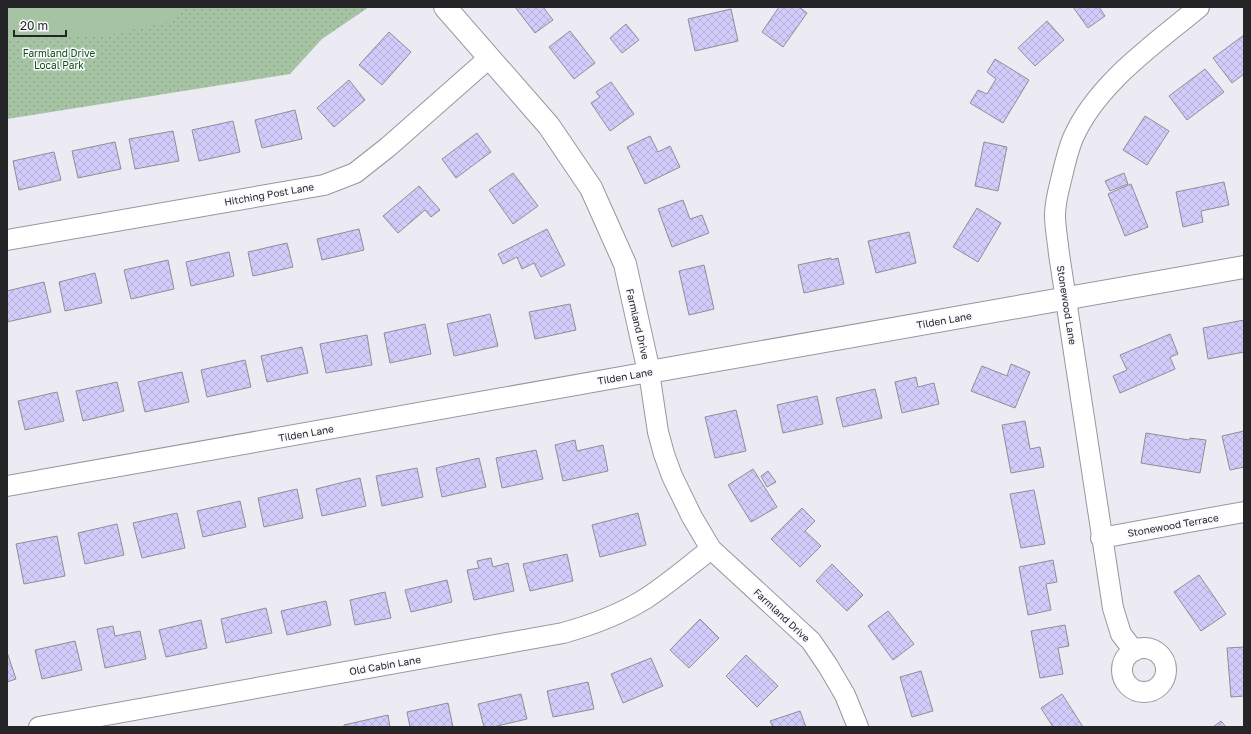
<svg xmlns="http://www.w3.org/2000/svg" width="1251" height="734" viewBox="0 0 1251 734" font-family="'Golos Text',sans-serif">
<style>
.grass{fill:url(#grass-dots)}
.garden{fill:#a6c4a4}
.building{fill:url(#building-cross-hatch);stroke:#8f8e96}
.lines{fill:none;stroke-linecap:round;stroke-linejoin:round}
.minor-casing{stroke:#98979f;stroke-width:22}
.tertiary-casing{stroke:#98979f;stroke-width:24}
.minor{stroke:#fff;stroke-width:20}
.tertiary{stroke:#fff;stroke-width:22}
.labels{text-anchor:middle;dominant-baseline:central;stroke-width:3;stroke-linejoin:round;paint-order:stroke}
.park-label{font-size:10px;fill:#115014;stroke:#f9f9fe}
.street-label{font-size:10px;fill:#252528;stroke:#f9f9fe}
</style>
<defs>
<pattern id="grass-dots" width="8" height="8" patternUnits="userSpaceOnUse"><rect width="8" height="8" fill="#a6c4a4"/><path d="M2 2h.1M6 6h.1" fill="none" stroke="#8fa88d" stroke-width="1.8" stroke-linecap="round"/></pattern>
<pattern id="building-cross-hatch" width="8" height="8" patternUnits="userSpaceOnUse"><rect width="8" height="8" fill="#d2ccfb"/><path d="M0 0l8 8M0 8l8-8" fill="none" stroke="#b4afd7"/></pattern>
</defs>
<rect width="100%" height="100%" fill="#ecebf4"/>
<path class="grass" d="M 7,7 L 369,7 L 322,39 L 290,74 L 7,119 Z"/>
<path class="garden" d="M 7,7 L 185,7 L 171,21 L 100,37 L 13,38 L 7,36 Z"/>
<path class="building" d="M 515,7 L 543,7 L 553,20 L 535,33 Z
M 779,7 L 799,7 L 807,13 L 783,47 L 762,32 Z
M 1073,7 L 1099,7 L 1105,16 L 1088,28 Z
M 731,9 L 738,41 L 695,51 L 688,19 Z
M 1047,21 L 1064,40 L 1035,66 L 1018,48 Z
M 626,24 L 639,40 L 622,53 L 610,38 Z
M 570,31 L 595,63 L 574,79 L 549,47 Z
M 389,32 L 411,52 L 382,85 L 359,65 Z
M 1244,35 L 1244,74 L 1232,83 L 1213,58 Z
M 995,59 L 1029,80 L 1003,123 L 970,103 L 978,90 L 987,94 L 996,79 L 987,72 Z
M 1205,69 L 1224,92 L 1187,120 L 1169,96 Z
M 349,80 L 365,100 L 334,127 L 317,108 Z
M 611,82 L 634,114 L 610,131 L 591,103 L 600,97 L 596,92 Z
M 295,110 L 302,139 L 262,148 L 255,120 Z
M 1145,116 L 1169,131 L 1147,165 L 1123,150 Z
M 233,121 L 240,152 L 199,161 L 192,130 Z
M 173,131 L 179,161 L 135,169 L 129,139 Z
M 477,133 L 491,152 L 456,178 L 442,159 Z
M 650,136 L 658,152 L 670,146 L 680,167 L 645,184 L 627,147 Z
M 115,142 L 121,169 L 78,178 L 72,151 Z
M 984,142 L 1007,147 L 998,191 L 975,186 Z
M 54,152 L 61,180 L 19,190 L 13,161 Z
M 513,173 L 538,206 L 513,224 L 489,190 Z
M 1124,173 L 1128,184 L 1110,191 L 1105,181 Z
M 1224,182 L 1229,205 L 1201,211 L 1203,222 L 1183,227 L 1176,192 Z
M 1131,184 L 1148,227 L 1125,236 L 1108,194 Z
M 419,186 L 440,210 L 431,217 L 425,210 L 398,233 L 383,216 Z
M 683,200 L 690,219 L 702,215 L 709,233 L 672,247 L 658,209 Z
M 977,208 L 1001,223 L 978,262 L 953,247 Z
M 359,229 L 364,250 L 322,260 L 317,239 Z
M 547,229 L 565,265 L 541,277 L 534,263 L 522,269 L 517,257 L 503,264 L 498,254 Z
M 909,232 L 916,263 L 876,273 L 868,241 Z
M 287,243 L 293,267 L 253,276 L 248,252 Z
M 229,252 L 234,276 L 191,286 L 186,262 Z
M 831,258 L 831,260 L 838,258 L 844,284 L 804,293 L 798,265 Z
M 168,260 L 174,289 L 131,299 L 124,270 Z
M 704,265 L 714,309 L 689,315 L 679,271 Z
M 95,273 L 102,303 L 65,311 L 59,282 Z
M 44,282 L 51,312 L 7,322 L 7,291 Z
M 570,304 L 576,330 L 535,339 L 529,312 Z
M 490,314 L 498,346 L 454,356 L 447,324 Z
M 1244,320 L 1244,352 L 1208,359 L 1203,328 Z
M 425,324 L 431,354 L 390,363 L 384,333 Z
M 1170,334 L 1178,354 L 1170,357 L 1175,369 L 1120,393 L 1113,376 L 1127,370 L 1120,355 Z
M 367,335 L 372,365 L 326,373 L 320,344 Z
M 302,347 L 308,373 L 267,382 L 261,356 Z
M 245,360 L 251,387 L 207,397 L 201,370 Z
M 1011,364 L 1030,372 L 1015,408 L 971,391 L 982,366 L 1007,376 Z
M 182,372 L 189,402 L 145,412 L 138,382 Z
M 916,377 L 918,387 L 934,383 L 939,404 L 902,413 L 895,382 Z
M 117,382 L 124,411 L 83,421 L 76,391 Z
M 875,389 L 882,418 L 843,427 L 836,398 Z
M 57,392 L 64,421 L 25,430 L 18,401 Z
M 817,396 L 823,424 L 783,433 L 777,405 Z
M 736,410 L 746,451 L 715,458 L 705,417 Z
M 1025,421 L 1030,449 L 1040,447 L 1044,467 L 1011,473 L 1002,425 Z
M 1244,431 L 1244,467 L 1230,470 L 1222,436 Z
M 1146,433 L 1189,440 L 1190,438 L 1206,440 L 1200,473 L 1141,463 Z
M 575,440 L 577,451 L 603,445 L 608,471 L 563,481 L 555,445 Z
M 536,450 L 543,479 L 502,488 L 496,458 Z
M 479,458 L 486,487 L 442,497 L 436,468 Z
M 417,468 L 423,497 L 382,506 L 376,476 Z
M 753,469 L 777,507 L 751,522 L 728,485 Z
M 768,471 L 776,482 L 767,487 L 761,476 Z
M 360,478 L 366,506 L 322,516 L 316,489 Z
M 297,489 L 303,518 L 264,527 L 258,498 Z
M 1034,490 L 1045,544 L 1021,548 L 1010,494 Z
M 240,501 L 246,527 L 203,537 L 197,511 Z
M 802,508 L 815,521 L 805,531 L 821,546 L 800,567 L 771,539 Z
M 177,513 L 185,548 L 142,558 L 133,523 Z
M 638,513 L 646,545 L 600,557 L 592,525 Z
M 117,524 L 124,555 L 85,564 L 78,533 Z
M 57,536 L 65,576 L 24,584 L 16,544 Z
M 567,554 L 573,581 L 530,591 L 523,564 Z
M 491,558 L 493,567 L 508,563 L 514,591 L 474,600 L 467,570 L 479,568 L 477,561 Z
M 1053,560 L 1057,582 L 1046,584 L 1051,610 L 1028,615 L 1019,567 Z
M 832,564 L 863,595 L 847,611 L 816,581 Z
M 1199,575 L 1226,614 L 1201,631 L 1174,592 Z
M 447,580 L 452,602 L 411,612 L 405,590 Z
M 385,592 L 391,618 L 355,625 L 350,600 Z
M 326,601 L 331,625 L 287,635 L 281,611 Z
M 266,608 L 272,633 L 226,643 L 221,619 Z
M 888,611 L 914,644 L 893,660 L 868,626 Z
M 700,619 L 719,638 L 689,668 L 670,650 Z
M 201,620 L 207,648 L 166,657 L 159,630 Z
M 1065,625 L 1069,646 L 1058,648 L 1063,674 L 1040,678 L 1031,631 Z
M 113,626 L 115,636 L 140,631 L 146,659 L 105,668 L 97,629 Z
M 75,641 L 82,670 L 42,679 L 35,650 Z
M 1244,647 L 1244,696 L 1231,697 L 1227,648 Z
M 7,652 L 16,679 L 7,682 Z
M 746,655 L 778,686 L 757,707 L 726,676 Z
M 651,658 L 663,686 L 623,703 L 611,674 Z
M 921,671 L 933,711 L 912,717 L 900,677 Z
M 588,682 L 594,709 L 553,717 L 547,691 Z
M 521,694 L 527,719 L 493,727 L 484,727 L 478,704 Z
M 1062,694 L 1083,727 L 1053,727 L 1041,708 Z
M 448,703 L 453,727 L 410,727 L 407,712 Z
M 800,711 L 806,727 L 773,727 L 770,721 Z
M 388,715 L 390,727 L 344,727 L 344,725 Z
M 1221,721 L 1226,727 L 1213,727 Z"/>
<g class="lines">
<defs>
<path id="minor" d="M 7,240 L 324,185 L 355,173 L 388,147 L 489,58
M 7,486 L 649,372 L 658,432 L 664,454 L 672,476 L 692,517 L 711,549 L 811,641 L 828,666 L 845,695 L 858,727
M 1101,538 L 1244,512
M1122 670a22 22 0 1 1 44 0a22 22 0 1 1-44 0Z
M 1134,651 L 1121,634 L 1113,608 L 1059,254 C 1058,242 1055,228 1055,215 C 1055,202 1059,188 1062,176 C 1065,163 1068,150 1073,138 C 1097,83 1155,44 1199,7
M 39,727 L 563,633 C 592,625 619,615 645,599 C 668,584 689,566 711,549"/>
<path id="tertiary" d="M 445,7 L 549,126 L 591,188 L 625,264 L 649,372 L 1244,267"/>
</defs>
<use href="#minor" class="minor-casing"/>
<use href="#tertiary" class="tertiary-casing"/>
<use href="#minor" class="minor"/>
<use href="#tertiary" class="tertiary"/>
</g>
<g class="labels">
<g class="park-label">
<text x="59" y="53">Farmland Drive<tspan x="59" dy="12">Local Park</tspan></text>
</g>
<g class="street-label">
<text transform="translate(269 194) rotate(-10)">Hitching Post Lane</text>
<text transform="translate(1067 305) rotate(81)">Stonewood Lane</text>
<text transform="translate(944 320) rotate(-10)">Tilden Lane</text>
<text transform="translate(638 324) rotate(77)">Farmland Drive</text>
<text transform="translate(625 376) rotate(-10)">Tilden Lane</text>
<text transform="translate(306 433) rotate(-10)">Tilden Lane</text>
<text transform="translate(1173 525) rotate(-10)">Stonewood Terrace</text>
<text transform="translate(782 615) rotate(43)">Farmland Drive</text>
<text transform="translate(385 665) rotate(-10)">Old Cabin Lane</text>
</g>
</g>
<rect width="1251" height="734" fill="none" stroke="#252528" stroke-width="16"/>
<path d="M14 30v6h52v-6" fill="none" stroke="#252528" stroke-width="2"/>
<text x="20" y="30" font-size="12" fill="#252528" stroke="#f9f9fe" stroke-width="3" paint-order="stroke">20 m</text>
</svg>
